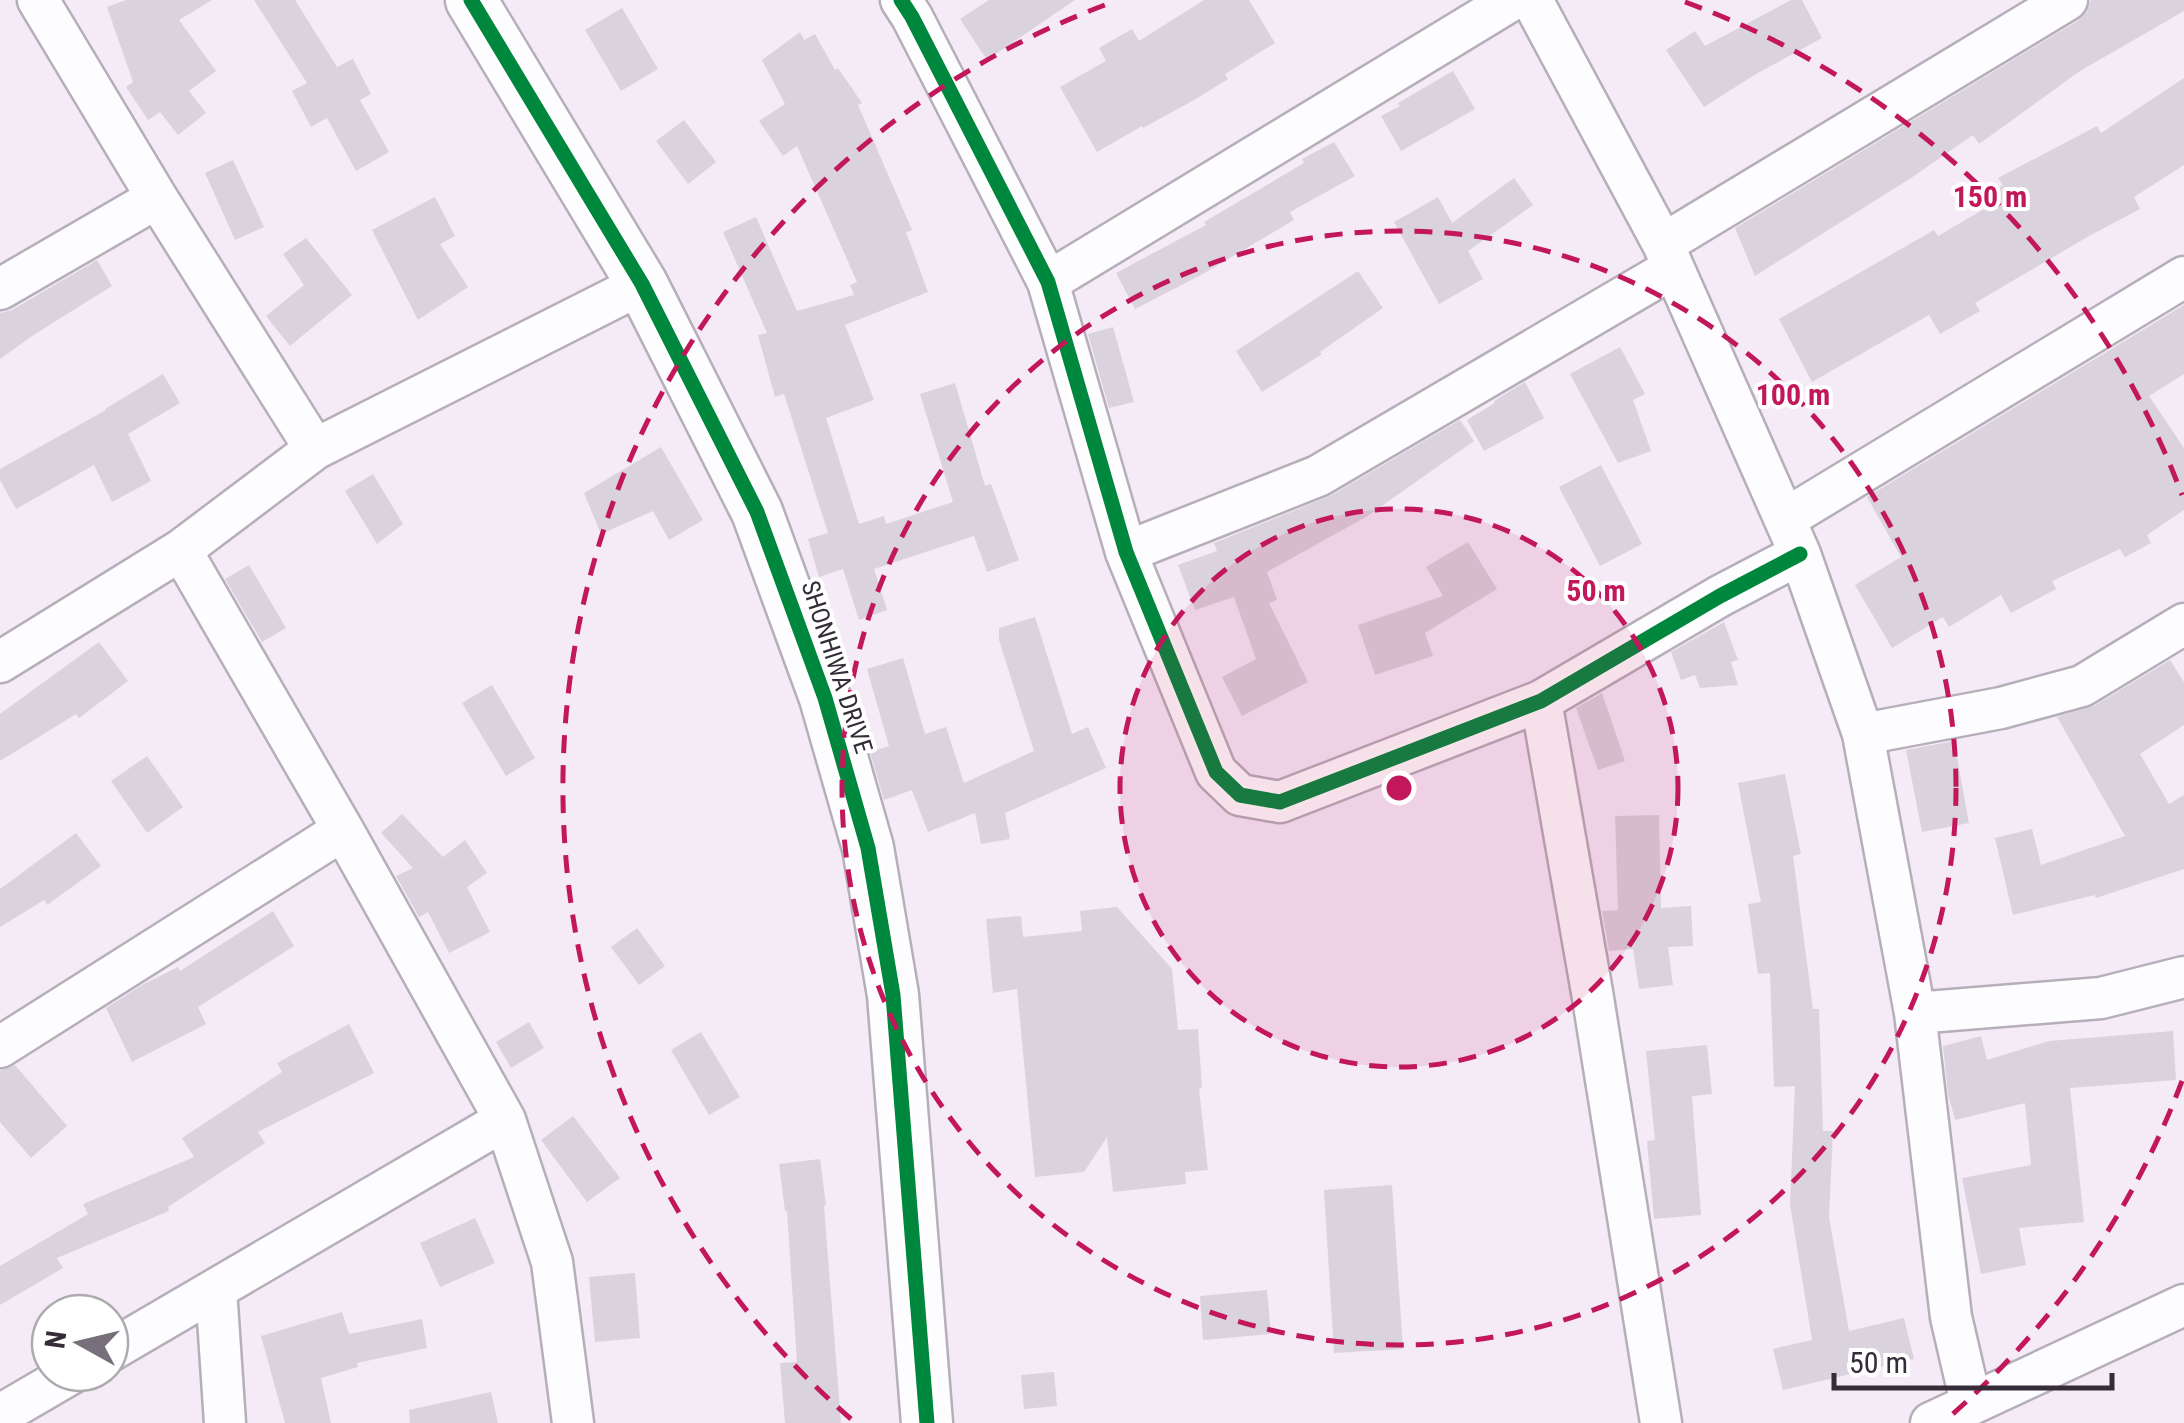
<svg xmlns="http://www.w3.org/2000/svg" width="2184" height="1423" viewBox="0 0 2184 1423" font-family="'Roboto Condensed',sans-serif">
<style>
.building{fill:#dad2dd}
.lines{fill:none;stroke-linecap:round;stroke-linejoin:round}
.minor-casing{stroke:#b6afb9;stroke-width:45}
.tertiary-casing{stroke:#b6afb9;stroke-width:55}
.minor{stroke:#fdfcfe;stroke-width:40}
.tertiary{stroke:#fdfcfe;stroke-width:50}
.cycleway-casing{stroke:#fff;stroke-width:21}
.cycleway{stroke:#00873e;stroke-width:15}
.ring{fill:none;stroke:#c2185b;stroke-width:5;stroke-dasharray:18 12}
.labels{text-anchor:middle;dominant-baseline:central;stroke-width:8;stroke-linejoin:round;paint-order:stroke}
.street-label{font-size:25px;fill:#342c36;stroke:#fff}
.centre{fill:#c2185b;stroke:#fff;stroke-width:5}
.ring-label{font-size:30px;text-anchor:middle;font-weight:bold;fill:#c2185b;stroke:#fff;stroke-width:8;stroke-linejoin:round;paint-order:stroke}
</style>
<rect width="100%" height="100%" fill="#f4ebf7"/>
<path class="building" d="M 126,0 L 212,0 L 179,20 L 216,71 L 189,91 L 206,113 L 178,135 L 160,112 L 148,120 L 126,87 L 133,82 L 107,7 Z
M 254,0 L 295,0 L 337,67 L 353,59 L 371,94 L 360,100 L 389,152 L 356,171 L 327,118 L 311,127 L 292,91 L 307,83 Z
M 989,0 L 1075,0 L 987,60 L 960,19 Z
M 1204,0 L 1249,0 L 1275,43 L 1225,74 L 1228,79 L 1194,100 L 1143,128 L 1142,126 L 1097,152 L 1060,87 L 1106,61 L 1099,48 L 1132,29 L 1139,41 Z
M 1791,0 L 1802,0 L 1822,38 L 1756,74 L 1704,107 L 1666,50 L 1695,31 L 1705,46 Z
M 2091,0 L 2184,0 L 2184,11 L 2080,71 L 1979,144 L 1973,135 L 1911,178 L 1755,276 L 1735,228 L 2079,20 L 2087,12 Z
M 622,8 L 658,69 L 621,91 L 585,30 Z
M 800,32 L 804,40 L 815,34 L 835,70 L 838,68 L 862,103 L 858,105 L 912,230 L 906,232 L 928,292 L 845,325 L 874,400 L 826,418 L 859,524 L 884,516 L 886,524 L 953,502 L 920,394 L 955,383 L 985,486 L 991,484 L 1019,560 L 987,572 L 974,536 L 874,569 L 887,610 L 859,620 L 843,569 L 819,577 L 808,539 L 828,533 L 784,394 L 775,397 L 758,335 L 767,333 L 723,232 L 756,217 L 797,311 L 854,295 L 850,285 L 857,282 L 797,146 L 783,156 L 759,121 L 785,104 L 762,60 Z
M 1453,71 L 1475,109 L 1401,151 L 1381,116 L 1400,106 L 1398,103 Z
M 2184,78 L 2184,165 L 2134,197 L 2140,209 L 2089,236 L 1975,303 L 1980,311 L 1940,334 L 1929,315 L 1812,382 L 1779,319 L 1934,230 L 1938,236 L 2001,199 L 1995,190 L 2003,185 L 1998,178 L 2097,126 L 2101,133 Z
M 684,120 L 716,162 L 688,184 L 656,141 Z
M 1334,142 L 1355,176 L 1290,212 L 1294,220 L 1201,275 L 1135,309 L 1116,273 L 1206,225 L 1204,222 L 1304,163 L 1302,159 Z
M 233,160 L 264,227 L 235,240 L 205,173 Z
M 1514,178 L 1533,205 L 1468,251 L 1483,279 L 1439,304 L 1394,222 L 1438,197 L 1452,223 Z
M 435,197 L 455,236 L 440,244 L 468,287 L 418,320 L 372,230 Z
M 306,238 L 352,295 L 290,346 L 266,316 L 304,285 L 283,254 Z
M 97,260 L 112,286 L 35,334 L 0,359 L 0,313 L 12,310 Z
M 1358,271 L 1383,308 L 1320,352 L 1322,354 L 1262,392 L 1236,351 Z
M 2184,305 L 2184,374 L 2149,396 L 2184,448 L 2184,510 L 2147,535 L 2151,543 L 2125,557 L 2120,549 L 2052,581 L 2056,589 L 2011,613 L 2001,595 L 1949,627 L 1943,617 L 1892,648 L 1855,585 L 1901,557 L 1867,497 Z
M 1113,327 L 1134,402 L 1109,408 L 1088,334 Z
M 1620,347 L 1645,394 L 1633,400 L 1651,451 L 1618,463 L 1570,374 Z
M 163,374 L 180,403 L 128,434 L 151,481 L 112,502 L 94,465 L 16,509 L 0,480 L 0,469 L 106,410 L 105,409 Z
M 1525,382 L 1544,418 L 1484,451 L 1467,420 L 1495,403 L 1494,401 Z
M 1460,420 L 1474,441 L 1366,517 L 1267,572 L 1277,600 L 1269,603 L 1308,682 L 1242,716 L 1222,677 L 1256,659 L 1234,597 L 1195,610 L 1178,565 L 1217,551 L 1214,543 L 1330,496 Z
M 661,447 L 703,520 L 669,540 L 653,511 L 601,534 L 584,493 Z
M 1601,465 L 1642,544 L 1600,566 L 1559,487 Z
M 373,474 L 403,524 L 377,544 L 345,491 Z
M 1468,542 L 1497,589 L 1425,633 L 1433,656 L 1375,675 L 1358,625 L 1443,596 L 1426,567 Z
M 249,565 L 286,628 L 262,642 L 225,579 Z
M 1035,617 L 1072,734 L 1088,727 L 1106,768 L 1005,813 L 1010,839 L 981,844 L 975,813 L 928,832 L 912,790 L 884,800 L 870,752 L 889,746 L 867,669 L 903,658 L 925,734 L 946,727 L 964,783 L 1034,751 L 999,640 L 999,628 Z
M 1724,622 L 1738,660 L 1731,662 L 1738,685 L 1700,688 L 1695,675 L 1681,680 L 1671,652 Z
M 99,642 L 128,681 L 79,718 L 76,714 L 0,761 L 0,714 Z
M 2170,660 L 2184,682 L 2184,725 L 2140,754 L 2169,804 L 2184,795 L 2184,869 L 2096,898 L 2095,895 L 2013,915 L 1995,838 L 2032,829 L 2041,865 L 2125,836 L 2057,717 L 2094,706 Z
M 492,685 L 535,758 L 506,776 L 462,703 Z
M 1602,693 L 1625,761 L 1598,770 L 1576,708 Z
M 1954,741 L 1969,823 L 1922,832 L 1906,750 Z
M 147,756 L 183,807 L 147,833 L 111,781 Z
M 1785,774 L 1801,854 L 1793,856 L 1813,1009 L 1819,1009 L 1823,1131 L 1833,1131 L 1829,1217 L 1849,1331 L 1904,1318 L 1914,1359 L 1783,1390 L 1773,1349 L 1812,1340 L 1790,1204 L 1795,1086 L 1774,1087 L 1770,973 L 1758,974 L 1748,904 L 1761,902 L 1738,783 Z
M 402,814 L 443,857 L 465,840 L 487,873 L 467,887 L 490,932 L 449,953 L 428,912 L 419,917 L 396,876 L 413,868 L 381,833 Z
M 1659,815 L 1661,908 L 1691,906 L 1693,946 L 1668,947 L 1673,985 L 1639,989 L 1633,949 L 1609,951 L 1602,911 L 1618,910 L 1615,816 Z
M 76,833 L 101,866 L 47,905 L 44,900 L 0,927 L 0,889 Z
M 1117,907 L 1172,969 L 1178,1030 L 1198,1029 L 1202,1088 L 1199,1089 L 1208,1170 L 1185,1172 L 1186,1184 L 1113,1192 L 1107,1137 L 1084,1172 L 1035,1177 L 1017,989 L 993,993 L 986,919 L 1021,916 L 1023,937 L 1082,931 L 1080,911 Z
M 273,911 L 294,946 L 198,1007 L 206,1024 L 132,1062 L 106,1008 L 142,985 L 178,967 L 180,971 Z
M 637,928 L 665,966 L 639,985 L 611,947 Z
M 529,1022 L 544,1048 L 511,1068 L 496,1042 Z
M 349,1024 L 374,1073 L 258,1132 L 265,1143 L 168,1207 L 169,1211 L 57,1258 L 63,1268 L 0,1305 L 0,1266 L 88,1214 L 83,1204 L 194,1157 L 182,1138 L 282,1072 L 277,1063 Z
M 2173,1031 L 2176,1080 L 2070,1088 L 2084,1222 L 2019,1228 L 2026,1265 L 1981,1274 L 1962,1178 L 2031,1165 L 2025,1103 L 1955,1120 L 1948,1094 L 1943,1046 L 1981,1036 L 1987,1060 L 2049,1041 Z
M 701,1032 L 740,1097 L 709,1115 L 671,1050 Z
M 1707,1045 L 1712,1094 L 1692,1096 L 1701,1215 L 1654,1219 L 1647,1141 L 1655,1140 L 1646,1051 Z
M 15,1065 L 67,1126 L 31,1158 L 0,1122 L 0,1071 Z
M 573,1116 L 620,1178 L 587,1202 L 541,1140 Z
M 820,1159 L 826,1205 L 824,1206 L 841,1423 L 785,1423 L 780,1363 L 797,1362 L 787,1211 L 785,1211 L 779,1164 Z
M 1392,1185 L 1403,1349 L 1334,1353 L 1324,1190 Z
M 475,1218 L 495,1263 L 440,1287 L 420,1243 Z
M 635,1273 L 640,1338 L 595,1342 L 589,1277 Z
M 1267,1290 L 1271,1334 L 1203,1340 L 1200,1296 Z
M 342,1312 L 349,1334 L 422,1319 L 427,1348 L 357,1363 L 358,1367 L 321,1378 L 331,1423 L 285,1423 L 261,1336 Z
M 1054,1372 L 1057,1406 L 1024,1409 L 1021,1375 Z
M 491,1392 L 498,1423 L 410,1423 L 409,1410 Z"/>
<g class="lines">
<defs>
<path id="minor" d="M 38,0 L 157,198 L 315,449
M 901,0 L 912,17 L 1048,282 L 1126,552 L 1216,772 L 1240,795 L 1280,802 L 1541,701 L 1720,596 L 1800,554
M 1532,0 L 1663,244 L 1800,554 L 1863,734 L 1915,1013 L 1951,1317 L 1971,1403
M 1663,244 L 2067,0
M 1048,282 L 1512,0
M 0,289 L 157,198
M 1785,519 L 2184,277
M 181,550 L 343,830 L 505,1120 L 552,1262 L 573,1423
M 1126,552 L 1318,476 L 1673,268
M 0,662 L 181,550 L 315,449 L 642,284
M 1541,701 L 1592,992 L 1661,1423
M 1863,734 L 2001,708 L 2082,686 L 2184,624
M 1915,1013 L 2101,998 L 2184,977
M 0,1047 L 343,830
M 216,1289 L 225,1423
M 110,1351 L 505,1120
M 0,1415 L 72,1373
M 1931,1423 L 2184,1305"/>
<path id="tertiary" d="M 471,0 L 642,284 L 757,512 L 825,698 L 868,848 L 893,995 L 927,1423"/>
</defs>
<use href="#minor" class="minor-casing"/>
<use href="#tertiary" class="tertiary-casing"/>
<use href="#minor" class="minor"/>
<use href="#tertiary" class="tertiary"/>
<defs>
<path id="cycleway" d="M 471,0 L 642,284 L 757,512 L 825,698 L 868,848 L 893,995 L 927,1423
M 901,0 L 912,17 L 1048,282 L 1126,552 L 1216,772 L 1240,795 L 1280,802 L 1541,701 L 1720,596 L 1800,554"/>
</defs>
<use href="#cycleway" class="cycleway-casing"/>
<use href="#cycleway" class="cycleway"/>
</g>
<circle cx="1399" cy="788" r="279" fill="#c2185b" fill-opacity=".12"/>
<g class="ring">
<circle cx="1399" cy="788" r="279"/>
<circle cx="1399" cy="788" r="557"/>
<path d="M2182 1081A836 836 0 0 1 1947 1419M851 1419A836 836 0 0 1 1113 2M1685 2A836 836 0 0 1 2182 495"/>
</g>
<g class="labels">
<g class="street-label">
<text transform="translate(837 667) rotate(72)">SHONHIWA DRIVE</text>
</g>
</g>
<circle cx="1399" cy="788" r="15" class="centre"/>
<g class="ring-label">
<text x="1990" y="207">150 m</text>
<text x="1793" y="405">100 m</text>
<text x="1596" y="601">50 m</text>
</g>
<g transform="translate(80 1343) rotate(278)"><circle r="48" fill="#ffffff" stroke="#aeabaf" stroke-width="2.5"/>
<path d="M0-8L18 38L0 25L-18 38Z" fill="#776f7a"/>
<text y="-15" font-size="28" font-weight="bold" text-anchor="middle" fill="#342c36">N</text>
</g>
<path d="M1834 1373v15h278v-15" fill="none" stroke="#342c36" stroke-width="5"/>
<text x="1849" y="1373" font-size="30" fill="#342c36" stroke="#ffffff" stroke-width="8" paint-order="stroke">50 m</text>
</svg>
